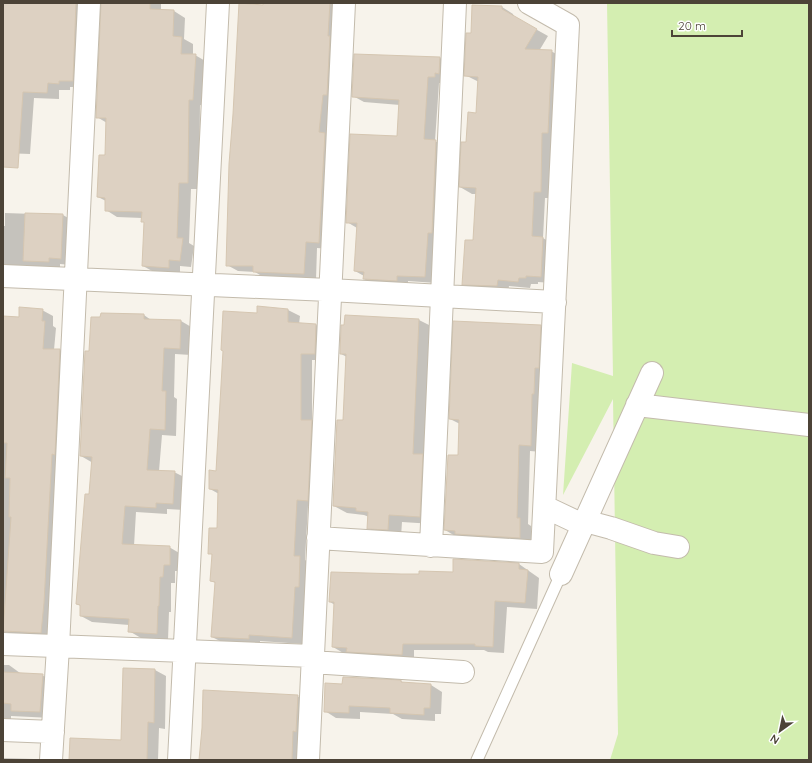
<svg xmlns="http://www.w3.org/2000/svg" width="812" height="763" viewBox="0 0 812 763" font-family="Quicksand,sans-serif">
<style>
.green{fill:#d4eeb1}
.shadow{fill:#0003}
.building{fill:#ddd1c2;stroke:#d5c6b1}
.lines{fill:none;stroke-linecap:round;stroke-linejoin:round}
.service-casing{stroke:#c3bbac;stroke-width:13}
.minor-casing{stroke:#c3bbac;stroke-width:24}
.service{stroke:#fff;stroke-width:11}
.minor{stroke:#fff;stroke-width:22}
</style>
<rect width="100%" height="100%" fill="#f7f3eb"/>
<path class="green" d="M 607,3 L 809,3 L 809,760 L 610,760 L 618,734 L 613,399 L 563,495 L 572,363 L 613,376 Z"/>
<path class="shadow" d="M 3,3 L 81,3 L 84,87 L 70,87 L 70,90 L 59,90 L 59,99 L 34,98 L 30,154 L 3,153 Z
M 124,3 L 161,3 L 161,11 L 174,11 L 185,18 L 184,39 L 193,44 L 193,55 L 195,55 L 207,62 L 204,106 L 200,105 L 199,189 L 191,189 L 189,243 L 194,246 L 191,267 L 180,266 L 180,274 L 154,272 L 143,266 L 145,223 L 142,221 L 142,218 L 117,217 L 106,210 L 106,201 L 98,197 L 106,157 L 107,123 L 97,117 Z
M 264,3 L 332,3 L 334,4 L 331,249 L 317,248 L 316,280 L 265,278 L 255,272 L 238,271 L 227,265 Z
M 502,7 L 513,14 L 514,17 L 548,36 L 539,51 L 551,51 L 563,58 L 552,198 L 545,198 L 543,238 L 554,245 L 552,283 L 538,282 L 538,284 L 531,284 L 530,288 L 509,286 L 508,292 L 474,291 L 463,284 L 474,241 L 477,194 L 472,194 L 460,187 L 477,114 L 479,82 L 465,75 L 472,35 Z
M 440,58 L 451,64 L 446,83 L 439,83 L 435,141 L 447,147 L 436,283 L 408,281 L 408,287 L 375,285 L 364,279 L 364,276 L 355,271 L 357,228 L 347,222 L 397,137 L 400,105 L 364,102 L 353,96 Z
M 5,213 L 63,215 L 75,222 L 72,265 L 60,264 L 60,268 L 3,266 L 3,226 L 5,226 Z
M 258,307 L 288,310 L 300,316 L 299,324 L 316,325 L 327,331 L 326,360 L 312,360 L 312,421 L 323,427 L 319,507 L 308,506 L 305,560 L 311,564 L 303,644 L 260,641 L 260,645 L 224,643 L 212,637 L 216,583 L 211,581 L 213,555 L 209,553 L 218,529 L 219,494 L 210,489 L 217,472 L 258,314 Z
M 42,310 L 53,316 L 53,326 L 56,328 L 54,350 L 60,350 L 70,357 L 52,639 L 14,636 L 7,632 L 3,632 L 3,317 L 19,318 Z
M 144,315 L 151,320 L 181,321 L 193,328 L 191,355 L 175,354 L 174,397 L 177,399 L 176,436 L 162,435 L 159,471 L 174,472 L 186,478 L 184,510 L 167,509 L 167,514 L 136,512 L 134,546 L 169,547 L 181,554 L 181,571 L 175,571 L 175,583 L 171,583 L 171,612 L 169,612 L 168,640 L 141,638 L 129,631 L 129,625 L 92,622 L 81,616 L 81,606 L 77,604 L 90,495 L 93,463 L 81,456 L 90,352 Z
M 346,316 L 419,320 L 433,327 L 433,524 L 402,522 L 401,537 L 382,536 L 368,528 L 369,517 L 364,515 L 347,513 L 334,506 L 344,421 L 347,357 L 341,354 Z
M 540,326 L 552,332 L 542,452 L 530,451 L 528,524 L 531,526 L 531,544 L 457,537 L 445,530 L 459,456 L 460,424 L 450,419 Z
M 519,564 L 539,578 L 537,609 L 507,607 L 504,653 L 488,652 L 484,650 L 414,650 L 414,662 L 345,654 L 333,647 L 335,605 L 330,602 L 401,575 L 453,573 Z
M 3,665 L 9,665 L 20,673 L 42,675 L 54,682 L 52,718 L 11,716 L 11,720 L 3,720 Z
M 155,670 L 166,676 L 165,729 L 159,728 L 158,760 L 70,760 L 122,741 Z
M 401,681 L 405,684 L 431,685 L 442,692 L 441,714 L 435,714 L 435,721 L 402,719 L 393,714 L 360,712 L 360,719 L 336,718 L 325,711 L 343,685 Z
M 297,696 L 309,702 L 303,760 L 200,760 Z
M 3,758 L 34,759 L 35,760 L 3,760 Z"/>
<path class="building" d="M 3,3 L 76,3 L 73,81 L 59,81 L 59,84 L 48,83 L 47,93 L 23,92 L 18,168 L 3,167 Z
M 101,3 L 150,3 L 150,9 L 174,10 L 173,36 L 182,37 L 181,54 L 196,54 L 193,100 L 189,100 L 188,183 L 179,183 L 177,238 L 183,238 L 180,261 L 169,260 L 169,268 L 142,266 L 144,222 L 141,222 L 142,212 L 105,211 L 105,198 L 97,197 L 99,155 L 105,155 L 106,118 L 96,118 Z
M 239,3 L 263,5 L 263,3 L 330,3 L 328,36 L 330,36 L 327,95 L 323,95 L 319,132 L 325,133 L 319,243 L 306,242 L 304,274 L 253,272 L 253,266 L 226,266 L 229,164 L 233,114 Z
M 472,5 L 502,6 L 502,9 L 537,29 L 525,49 L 552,50 L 548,133 L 542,133 L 541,192 L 534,192 L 532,236 L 543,237 L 541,277 L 526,276 L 526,278 L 519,278 L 518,282 L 498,280 L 497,286 L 462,285 L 465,240 L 473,240 L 476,188 L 459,187 L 461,142 L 466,142 L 468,112 L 476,113 L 478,77 L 464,76 L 466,33 L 471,33 Z
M 354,54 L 440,57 L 439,74 L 435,73 L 435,77 L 428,77 L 424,139 L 436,140 L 432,233 L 428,233 L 425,277 L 397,276 L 397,281 L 363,279 L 364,272 L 354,271 L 357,223 L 346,223 L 350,134 L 397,136 L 399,100 L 352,97 Z
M 25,213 L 63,214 L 61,259 L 49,258 L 49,262 L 23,261 Z
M 257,306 L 288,309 L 288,322 L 316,324 L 315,354 L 301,354 L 301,420 L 312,420 L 308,501 L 297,500 L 294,556 L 300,556 L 299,587 L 295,587 L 292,638 L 249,635 L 249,639 L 211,637 L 215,582 L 210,581 L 212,554 L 208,554 L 209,528 L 217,528 L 218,490 L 209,489 L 209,470 L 216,471 L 223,351 L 221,350 L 223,311 L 257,313 Z
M 19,307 L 43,309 L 42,321 L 45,321 L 43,349 L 60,349 L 55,455 L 52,454 L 44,603 L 41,633 L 3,631 L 11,517 L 9,517 L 10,478 L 5,478 L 7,443 L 3,443 L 3,316 L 19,317 Z
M 101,313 L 144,314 L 144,319 L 181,320 L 180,349 L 164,348 L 162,391 L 166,391 L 165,430 L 150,429 L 147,470 L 175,471 L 173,504 L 156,503 L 156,508 L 125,506 L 122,544 L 170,546 L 170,565 L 164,565 L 163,577 L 160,577 L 159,606 L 158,606 L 157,634 L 128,632 L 129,619 L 80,616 L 80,605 L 76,604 L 85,494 L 89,494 L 92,457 L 80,456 L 85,351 L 89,351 L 91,317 L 100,317 Z
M 345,315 L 419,319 L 413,454 L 423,454 L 420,517 L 389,515 L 388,530 L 367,529 L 368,512 L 356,511 L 356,508 L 333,506 L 337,420 L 343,420 L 346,354 L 340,354 L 341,325 L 344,325 Z
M 453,321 L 541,325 L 539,368 L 535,368 L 534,394 L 532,394 L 531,446 L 519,445 L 517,518 L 520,518 L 520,538 L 455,534 L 455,531 L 444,530 L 448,455 L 458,455 L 459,420 L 449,419 Z
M 453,559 L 519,563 L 519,569 L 528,570 L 525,603 L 495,601 L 493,647 L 475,646 L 475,644 L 403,644 L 402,655 L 346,652 L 347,648 L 332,647 L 334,602 L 329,602 L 331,572 L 401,574 L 419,574 L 419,571 L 453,572 Z
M 123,668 L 155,669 L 154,723 L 148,722 L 147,760 L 69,760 L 70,738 L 121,740 Z
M 3,672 L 43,674 L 40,712 L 11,711 L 11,704 L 3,703 Z
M 343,677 L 401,680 L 401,682 L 431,684 L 430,708 L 424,708 L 424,715 L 390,713 L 390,708 L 349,706 L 349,713 L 324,712 L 325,683 L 342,684 Z
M 203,690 L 298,695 L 296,732 L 293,731 L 292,760 L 199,760 L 202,728 Z"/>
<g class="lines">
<defs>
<path id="service" d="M 477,760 L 561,574"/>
<path id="minor" d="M 3,276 L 329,290 L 555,302
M 637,405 L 809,425
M 545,507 L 583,525
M 585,521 L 611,528 L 654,543 L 678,547
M 318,538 L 542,552 L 568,25 L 529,3
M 431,546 L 455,3
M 561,574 L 652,373
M 3,644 L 313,656
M 312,662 L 463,672
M 3,730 L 53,732
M 51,760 L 58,647 L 89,3
M 179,760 L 218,3
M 308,760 L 344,3"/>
</defs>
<use href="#service" class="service-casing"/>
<use href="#minor" class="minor-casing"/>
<use href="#service" class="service"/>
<use href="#minor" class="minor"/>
</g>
<rect width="812" height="763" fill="none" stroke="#4c4337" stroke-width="8"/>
<g transform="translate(780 731) rotate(213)" stroke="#ffffff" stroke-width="3" paint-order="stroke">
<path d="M0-3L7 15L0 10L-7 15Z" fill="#4c4337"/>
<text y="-6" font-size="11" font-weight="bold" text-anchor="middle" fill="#4c4337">N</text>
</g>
<path d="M672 30v6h70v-6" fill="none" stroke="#4c4337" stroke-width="2"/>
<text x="678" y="30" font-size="12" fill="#4c4337" stroke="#ffffff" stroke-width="3" paint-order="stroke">20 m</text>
</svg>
